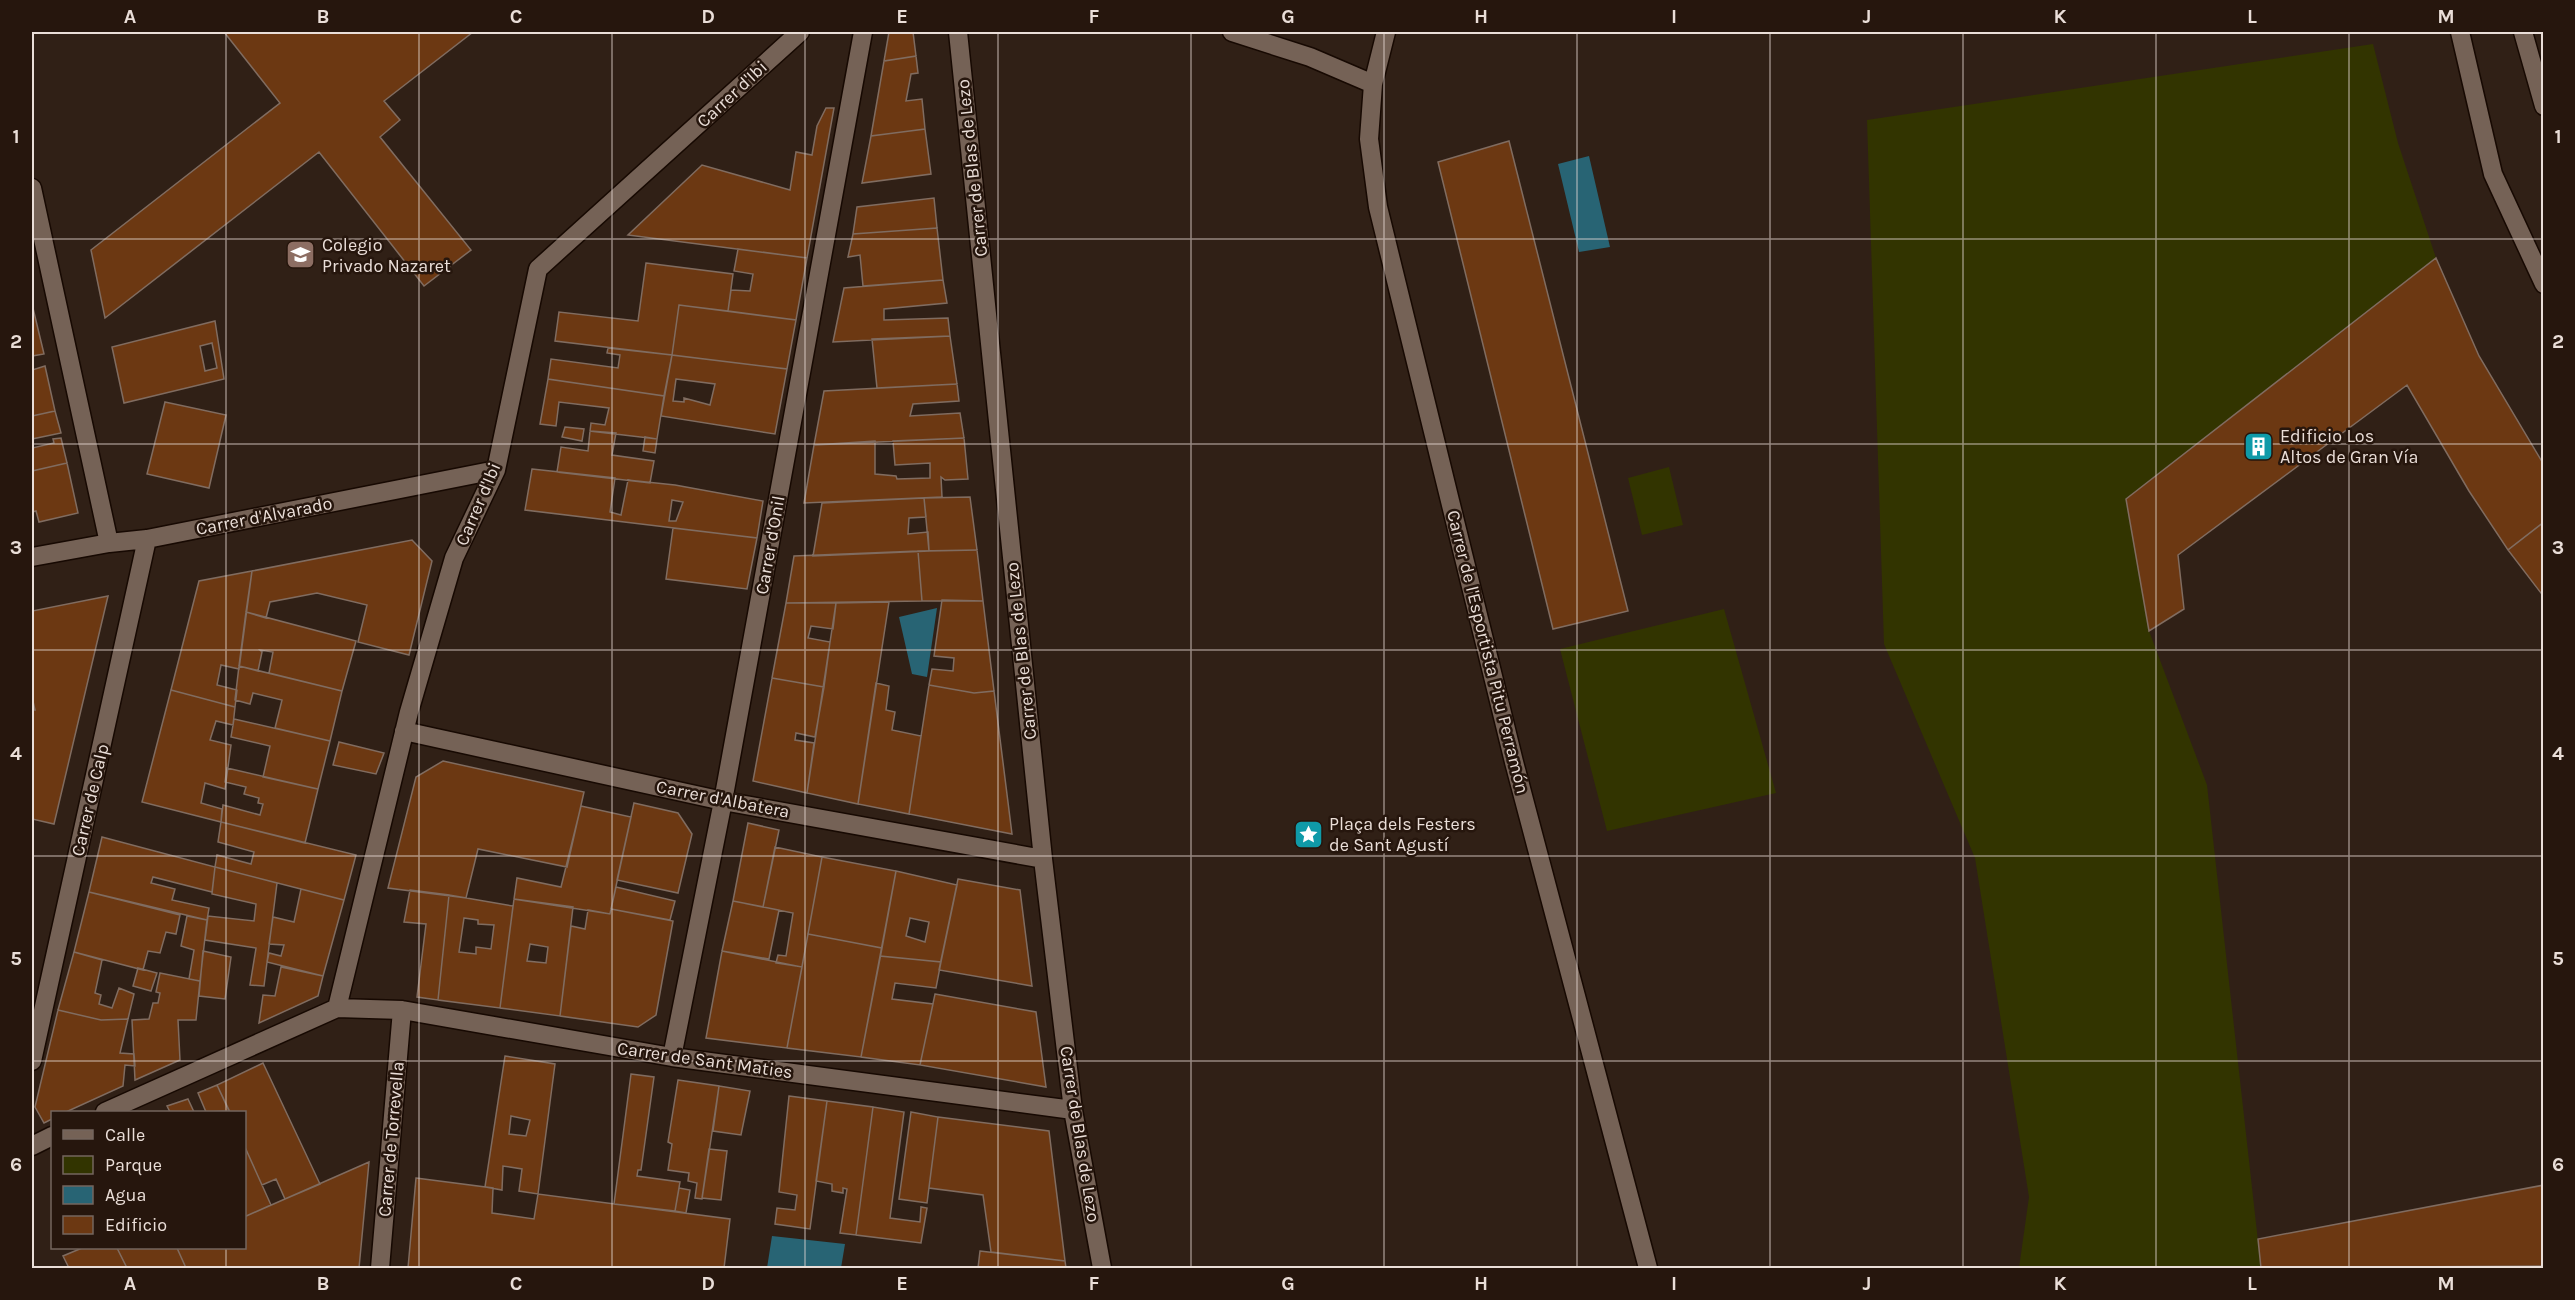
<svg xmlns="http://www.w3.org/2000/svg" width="2575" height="1300" viewBox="0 0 2575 1300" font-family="Karla,sans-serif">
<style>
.green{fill:#323400}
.water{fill:#286474}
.building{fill:#6c3812;stroke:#806c60;stroke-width:1.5;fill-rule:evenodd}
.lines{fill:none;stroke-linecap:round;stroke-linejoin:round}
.minor-casing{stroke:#170902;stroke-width:21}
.tertiary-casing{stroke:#170902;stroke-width:21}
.minor{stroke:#756256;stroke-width:18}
.tertiary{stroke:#756256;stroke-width:18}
.grid{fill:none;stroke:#eaded8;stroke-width:1.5;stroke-opacity:0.55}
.labels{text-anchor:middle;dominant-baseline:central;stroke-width:5;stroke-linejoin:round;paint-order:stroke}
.street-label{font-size:18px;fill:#eaded8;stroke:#26160d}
.poi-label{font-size:18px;fill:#eaded8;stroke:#26160d;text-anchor:start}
.neatline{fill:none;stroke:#eaded8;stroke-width:2}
.grid-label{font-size:20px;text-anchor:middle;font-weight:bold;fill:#eaded8}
</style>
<rect width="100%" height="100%" fill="#302016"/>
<path class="green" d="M 2373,44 L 2398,143 L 2436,258 L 2126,499 L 2149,631 L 2207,785 L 2261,1268 L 2019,1268 L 2029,1197 L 1975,858 L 1884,644 L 1867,120 Z
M 1669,467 L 1683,525 L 1642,535 L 1628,478 Z
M 1724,609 L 1776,793 L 1607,831 L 1560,649 Z"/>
<path class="water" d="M 1589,156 L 1610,247 L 1579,252 L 1558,164 Z
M 937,608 L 927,677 L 912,674 L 899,617 Z
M 772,1236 L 845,1244 L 841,1268 L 767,1268 Z"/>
<path class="building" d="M 224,32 L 473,32 L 384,101 L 400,120 L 380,137 L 471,250 L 424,286 L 319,152 L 105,318 L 91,250 L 280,103 Z
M 889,32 L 913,32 L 916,56 L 884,61 Z
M 916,56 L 918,73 L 911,74 L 906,101 L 922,99 L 925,129 L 871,136 L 884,61 Z
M 826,108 L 834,108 L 807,258 L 628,235 L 702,165 L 790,190 L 796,152 L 812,155 L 817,126 Z
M 925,129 L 931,174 L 862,183 L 871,136 Z
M 1509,141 L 1628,611 L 1553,629 L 1438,162 Z
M 934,198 L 937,228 L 853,234 L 857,207 Z
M 937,228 L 943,280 L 863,286 L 860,255 L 848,257 L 853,234 Z
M 738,249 L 807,258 L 796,320 L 728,311 L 731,290 L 750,291 L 753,274 L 734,271 Z
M 2436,258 L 2479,356 L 2544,465 L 2544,522 L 2508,550 L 2469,491 L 2407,385 L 2178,555 L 2184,609 L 2149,631 L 2126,499 Z
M 646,263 L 733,274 L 728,311 L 679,305 L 672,355 L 555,341 L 559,312 L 638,321 Z
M 943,280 L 947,303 L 884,309 L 884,320 L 948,318 L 950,336 L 833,342 L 844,288 Z
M 32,304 L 44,354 L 32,356 Z
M 679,305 L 796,320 L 787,369 L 672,355 Z
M 215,321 L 224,379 L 124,403 L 112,347 ZM 212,343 L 217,368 L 205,371 L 200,346 Z
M 950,336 L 957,384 L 877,388 L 872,339 Z
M 608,348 L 672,355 L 664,396 L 548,379 L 551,359 L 618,368 L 620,355 L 607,353 Z
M 672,355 L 787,369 L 775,434 L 661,416 ZM 676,379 L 715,384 L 710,405 L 684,398 L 684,402 L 673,401 Z
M 45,366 L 55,411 L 32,416 L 32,370 Z
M 548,379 L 664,396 L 657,439 L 590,431 L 591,423 L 605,425 L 609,408 L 559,402 L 556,426 L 540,424 Z
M 957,384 L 959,401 L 913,404 L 910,416 L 960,413 L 964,438 L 814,445 L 824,391 Z
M 165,402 L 226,415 L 209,488 L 147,474 Z
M 55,411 L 61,433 L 32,439 L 32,416 Z
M 565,427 L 584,429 L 582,441 L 562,437 Z
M 590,431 L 616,433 L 612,455 L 654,461 L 650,483 L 557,472 L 561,447 L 588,451 Z
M 645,437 L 657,439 L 655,453 L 643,451 Z
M 61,438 L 67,463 L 32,471 L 32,448 L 54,443 L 53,439 Z
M 964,438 L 968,479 L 945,480 L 941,477 L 942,497 L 804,503 L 814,445 L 875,441 L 875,474 L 896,476 L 897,479 L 930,478 L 930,463 L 895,465 L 893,441 Z
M 67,463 L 78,513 L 39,522 L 36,511 L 32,512 L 32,471 Z
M 532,469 L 615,478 L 610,512 L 621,515 L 628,480 L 675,485 L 763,501 L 757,538 L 525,510 ZM 672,500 L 683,502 L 676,521 L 669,521 Z
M 970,497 L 977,550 L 929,551 L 924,498 Z
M 924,498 L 926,517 L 909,518 L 908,534 L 928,532 L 929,551 L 813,556 L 822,503 Z
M 2544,522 L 2544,597 L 2508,550 Z
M 673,528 L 757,538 L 747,589 L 666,579 Z
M 412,540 L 432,561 L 409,655 L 358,642 L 367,605 L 317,593 L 270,602 L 266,618 L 246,612 L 252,571 Z
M 977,550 L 983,601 L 922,601 L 918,551 Z
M 918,551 L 922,601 L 786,603 L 794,556 Z
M 252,571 L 239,669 L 221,665 L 217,685 L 237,690 L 235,707 L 171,690 L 199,581 Z
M 108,596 L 54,824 L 32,819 L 32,710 L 35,710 L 32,697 L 32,611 Z
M 942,600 L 983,601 L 994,691 L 974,693 L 929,685 L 932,669 L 953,671 L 954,658 L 934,656 Z
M 889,602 L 858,804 L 807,793 L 836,603 Z
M 786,603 L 836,603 L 833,629 L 811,626 L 808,638 L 830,642 L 824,687 L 772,678 Z
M 246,612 L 356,641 L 342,691 L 269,673 L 273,652 L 260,650 L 262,652 L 258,671 L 239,666 Z
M 239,666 L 342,691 L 330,741 L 275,728 L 282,700 L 253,693 L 250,704 L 235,700 Z
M 772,678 L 824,687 L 815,737 L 796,733 L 795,740 L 814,743 L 807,793 L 753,781 Z
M 876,683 L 889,686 L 886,710 L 895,712 L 892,730 L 921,736 L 909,814 L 858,804 Z
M 929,685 L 974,693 L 994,691 L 1012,834 L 909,814 Z
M 171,690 L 235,707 L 233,725 L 216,721 L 210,740 L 231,745 L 225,789 L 205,783 L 201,803 L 222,809 L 221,822 L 142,802 Z
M 234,719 L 330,741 L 318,789 L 263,777 L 270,746 L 231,737 Z
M 339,742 L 384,753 L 376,774 L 333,765 Z
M 443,761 L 584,792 L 567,867 L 478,849 L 466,898 L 388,888 L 416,777 Z
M 227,768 L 318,789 L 305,843 L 221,822 L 223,805 L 260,815 L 263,804 L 258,803 L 259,798 L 244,794 L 246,787 L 225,782 Z
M 634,803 L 678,813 L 692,834 L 678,893 L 617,880 Z
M 581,806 L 631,817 L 610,914 L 514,899 L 517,878 L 561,887 Z
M 221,822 L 356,855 L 344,900 L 215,867 L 217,855 L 251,864 L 254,852 L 218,842 Z
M 748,823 L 779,830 L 763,907 L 733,901 Z
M 102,837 L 215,867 L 212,892 L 153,877 L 151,883 L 175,889 L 172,900 L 209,908 L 207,920 L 89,892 Z
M 775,847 L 822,857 L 802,967 L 776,963 L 778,955 L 786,956 L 793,913 L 763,907 Z
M 822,857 L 896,871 L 882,948 L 808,934 Z
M 215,867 L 277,883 L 264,986 L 250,985 L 256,948 L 205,940 L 208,916 L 254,921 L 256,904 L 212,894 Z
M 896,871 L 957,885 L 941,962 L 880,956 ZM 910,918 L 929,922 L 925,942 L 906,936 Z
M 958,879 L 1020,890 L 1032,986 L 939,970 Z
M 616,887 L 675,901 L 670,920 L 611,909 Z
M 301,889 L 344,900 L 323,976 L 267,962 L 269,953 L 281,956 L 284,945 L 269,944 L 273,917 L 294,922 Z
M 410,890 L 449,895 L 438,1000 L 417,997 L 426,924 L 404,922 Z
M 89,892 L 180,915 L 176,934 L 166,932 L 160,953 L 148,951 L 143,970 L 74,952 Z
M 449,895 L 513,906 L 500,1008 L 438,1000 ZM 464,918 L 478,920 L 478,924 L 494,925 L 491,949 L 476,947 L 476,954 L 459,952 Z
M 514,899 L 573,907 L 560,1016 L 500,1008 ZM 530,944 L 548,947 L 546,963 L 527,961 Z
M 733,901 L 779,910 L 769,959 L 722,951 Z
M 611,909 L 673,921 L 656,1015 L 638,1027 L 560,1016 L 571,926 L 585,929 L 588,910 L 610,914 Z
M 187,916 L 207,920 L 200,981 L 189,979 L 194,950 L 181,946 Z
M 808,934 L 882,948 L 861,1057 L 787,1048 Z
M 203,951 L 231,957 L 225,999 L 199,996 Z
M 722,951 L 802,967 L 787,1048 L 706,1038 Z
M 74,952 L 102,960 L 95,993 L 101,995 L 99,1004 L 112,1008 L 119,988 L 134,994 L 128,1019 L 101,1020 L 58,1010 Z
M 880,956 L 941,962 L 936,988 L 895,983 L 892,999 L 933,1004 L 920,1065 L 861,1057 Z
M 281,967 L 323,976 L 318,996 L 259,1023 L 263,995 L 275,996 Z
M 138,968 L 157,973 L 151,991 L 133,986 Z
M 160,973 L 200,981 L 196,1020 L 178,1020 L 180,1060 L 135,1080 L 132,1020 L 149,1019 L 153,1003 L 158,1003 L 160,993 L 156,992 Z
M 935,994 L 1036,1012 L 1046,1087 L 920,1065 Z
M 58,1010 L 101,1020 L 128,1019 L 120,1053 L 134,1054 L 135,1066 L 125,1065 L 123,1086 L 66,1112 L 52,1112 L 52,1119 L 44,1123 L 35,1107 Z
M 505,1056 L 555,1064 L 538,1194 L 519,1191 L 522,1169 L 503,1166 L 502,1190 L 485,1187 ZM 511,1116 L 530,1120 L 526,1136 L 509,1134 Z
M 263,1063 L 320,1184 L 285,1199 L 276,1179 L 262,1185 L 244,1145 L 244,1112 L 230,1112 L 217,1085 Z
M 631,1074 L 654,1077 L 641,1170 L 638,1170 L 637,1176 L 680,1182 L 675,1211 L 614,1204 Z
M 678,1080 L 719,1086 L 702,1199 L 695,1198 L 697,1183 L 688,1181 L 689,1173 L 668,1170 L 672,1144 L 668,1142 Z
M 217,1085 L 229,1111 L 206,1112 L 198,1093 Z
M 719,1086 L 750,1091 L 741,1135 L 713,1131 Z
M 789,1096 L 827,1101 L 810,1229 L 775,1224 L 777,1208 L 795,1210 L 797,1195 L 779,1192 Z
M 188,1099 L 194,1112 L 170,1112 L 167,1106 Z
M 827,1101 L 873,1107 L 856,1235 L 840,1233 L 847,1189 L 843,1188 L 843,1193 L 832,1191 L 832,1184 L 816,1181 Z
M 873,1107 L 904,1112 L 890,1218 L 920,1222 L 921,1207 L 927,1208 L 921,1243 L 856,1235 Z
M 911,1112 L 938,1117 L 927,1203 L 899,1199 Z
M 938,1117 L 1049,1131 L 1065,1261 L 991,1252 L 983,1195 L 929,1188 Z
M 244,1145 L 271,1205 L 244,1217 L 245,1171 Z
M 709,1149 L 727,1151 L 721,1200 L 702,1198 Z
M 369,1162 L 359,1268 L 186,1268 L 177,1248 L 244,1248 L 244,1217 Z
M 416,1178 L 493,1188 L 492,1213 L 534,1219 L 538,1194 L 730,1219 L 724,1268 L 408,1268 Z
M 2544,1185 L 2544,1266 L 2261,1268 L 2258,1239 Z
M 679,1188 L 690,1190 L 686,1213 L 675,1211 Z
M 82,1248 L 117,1248 L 127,1268 L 69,1268 L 63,1256 Z
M 117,1248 L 177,1248 L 186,1268 L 127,1268 Z
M 980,1251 L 1065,1261 L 1066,1268 L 978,1268 Z"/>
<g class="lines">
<defs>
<path id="minor" d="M 958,32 L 1043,859 L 1073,1110 L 1102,1268
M 1232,32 L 1310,57 L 1373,84
M 1386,32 L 1373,84 L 1369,139 L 1378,207 L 1514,762 L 1648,1268
M 32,188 L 109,543
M 32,557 L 109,543 L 147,539 L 496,470
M 404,731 L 723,801 L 1043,859
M 337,1008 L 409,712 L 454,558 L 496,470 L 538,269 L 800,32
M 672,1057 L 723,801 L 863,32
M 32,1061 L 147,539
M 105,1112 L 337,1008 L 402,1010 L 672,1057 L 1073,1110
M 32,1146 L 52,1136
M 380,1268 L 402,1010"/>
<path id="tertiary" d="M 2460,32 L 2493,174 L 2544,284
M 2523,32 L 2544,106"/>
</defs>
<use href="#minor" class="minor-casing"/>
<use href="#tertiary" class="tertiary-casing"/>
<use href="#minor" class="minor"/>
<use href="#tertiary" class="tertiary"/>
</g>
<path class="grid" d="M 226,32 L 226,1112M 419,32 L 419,1268M 612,32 L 612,1268M 805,32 L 805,1268M 998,32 L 998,1268M 1191,32 L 1191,1268M 1384,32 L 1384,1268M 1577,32 L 1577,1268M 1770,32 L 1770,1268M 1963,32 L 1963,1268M 2156,32 L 2156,1268M 2349,32 L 2349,1268M 32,239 L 2544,239M 32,444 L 2544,444M 32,650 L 2544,650M 32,856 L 2544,856M 32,1061 L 2544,1061M 226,1248 L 226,1268"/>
<defs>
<symbol id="school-square" viewBox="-11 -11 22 22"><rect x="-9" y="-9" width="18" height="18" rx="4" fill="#8d6e63" stroke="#26160d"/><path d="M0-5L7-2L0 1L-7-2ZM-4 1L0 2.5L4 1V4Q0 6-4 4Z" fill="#fff"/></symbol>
<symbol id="building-square" viewBox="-11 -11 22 22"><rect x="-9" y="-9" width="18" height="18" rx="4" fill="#0f9aa8" stroke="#26160d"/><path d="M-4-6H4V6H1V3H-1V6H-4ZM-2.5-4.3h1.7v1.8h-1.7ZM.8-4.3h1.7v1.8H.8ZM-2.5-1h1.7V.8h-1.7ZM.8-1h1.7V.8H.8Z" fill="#fff"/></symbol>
<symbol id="sight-square" viewBox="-11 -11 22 22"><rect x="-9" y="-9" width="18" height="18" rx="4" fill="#0f9aa8" stroke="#26160d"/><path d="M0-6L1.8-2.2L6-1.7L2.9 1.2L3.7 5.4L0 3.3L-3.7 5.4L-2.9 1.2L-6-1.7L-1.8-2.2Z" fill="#fff"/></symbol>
</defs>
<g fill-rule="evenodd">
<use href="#school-square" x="284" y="238" width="33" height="33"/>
<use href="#building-square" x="2242" y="430" width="33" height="33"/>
<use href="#sight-square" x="1292" y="818" width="33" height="33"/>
</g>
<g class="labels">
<g class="street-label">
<text transform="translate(732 94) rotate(-43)">Carrer d'Ibi</text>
<text transform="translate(972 168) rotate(-96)">Carrer de Blas de Lezo</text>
<text transform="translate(478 504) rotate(-67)">Carrer d'Ibi</text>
<text transform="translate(264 516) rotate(-11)">Carrer d'Alvarado</text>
<text transform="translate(770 545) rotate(-80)">Carrer d'Onil</text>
<text transform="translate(1021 651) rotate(-96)">Carrer de Blas de Lezo</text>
<text transform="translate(1488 652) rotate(76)">Carrer de l'Esportista Pitu Perramón</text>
<text transform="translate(723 799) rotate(11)">Carrer d'Albatera</text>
<text transform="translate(90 800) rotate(-77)">Carrer de Calp</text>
<text transform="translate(705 1060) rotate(8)">Carrer de Sant Maties</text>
<text transform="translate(1080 1134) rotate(81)">Carrer de Blas de Lezo</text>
<text transform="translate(391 1139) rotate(-85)">Carrer de Torrevella</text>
</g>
<g class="poi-label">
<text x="322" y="245">Colegio<tspan x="322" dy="21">Privado Nazaret</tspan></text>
<text x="2280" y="436">Edificio Los<tspan x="2280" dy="21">Altos de Gran Vía</tspan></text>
<text x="1329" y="824">Plaça dels Festers<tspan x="1329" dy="21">de Sant Agustí</tspan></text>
</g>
</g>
<rect width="2575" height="1300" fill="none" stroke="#26160d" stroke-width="66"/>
<rect x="51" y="1111" width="195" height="138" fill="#26160d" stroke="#74665e" stroke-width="1.5"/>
<rect x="63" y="1130" width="30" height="9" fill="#756256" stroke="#74665e" stroke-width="1.5"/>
<text x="105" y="1141" font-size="18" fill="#eaded8">Calle</text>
<rect x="63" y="1156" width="30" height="18" fill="#323400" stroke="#74665e" stroke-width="1.5"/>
<text x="105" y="1171" font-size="18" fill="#eaded8">Parque</text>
<rect x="63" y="1186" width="30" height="18" fill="#286474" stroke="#74665e" stroke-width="1.5"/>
<text x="105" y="1201" font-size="18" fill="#eaded8">Agua</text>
<rect x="63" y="1216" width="30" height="18" fill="#6c3812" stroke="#74665e" stroke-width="1.5"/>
<text x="105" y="1231" font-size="18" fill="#eaded8">Edificio</text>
<rect x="33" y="33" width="2509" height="1234" class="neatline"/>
<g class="grid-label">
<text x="130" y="23">A</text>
<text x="323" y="23">B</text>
<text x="516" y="23">C</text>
<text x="708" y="23">D</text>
<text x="902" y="23">E</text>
<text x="1094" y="23">F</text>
<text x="1288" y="23">G</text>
<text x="1481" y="23">H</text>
<text x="1674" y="23">I</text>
<text x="1867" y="23">J</text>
<text x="2060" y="23">K</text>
<text x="2252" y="23">L</text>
<text x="2446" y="23">M</text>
<text x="16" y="143">1</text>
<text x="2558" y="143">1</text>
<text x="16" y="348">2</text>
<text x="2558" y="348">2</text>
<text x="16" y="554">3</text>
<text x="2558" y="554">3</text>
<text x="16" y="760">4</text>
<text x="2558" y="760">4</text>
<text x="16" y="965">5</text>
<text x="2558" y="965">5</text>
<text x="16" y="1171">6</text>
<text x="2558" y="1171">6</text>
<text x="130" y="1290">A</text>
<text x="323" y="1290">B</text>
<text x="516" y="1290">C</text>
<text x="708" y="1290">D</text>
<text x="902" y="1290">E</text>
<text x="1094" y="1290">F</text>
<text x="1288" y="1290">G</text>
<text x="1481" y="1290">H</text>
<text x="1674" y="1290">I</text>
<text x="1867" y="1290">J</text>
<text x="2060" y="1290">K</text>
<text x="2252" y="1290">L</text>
<text x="2446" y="1290">M</text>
</g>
</svg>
